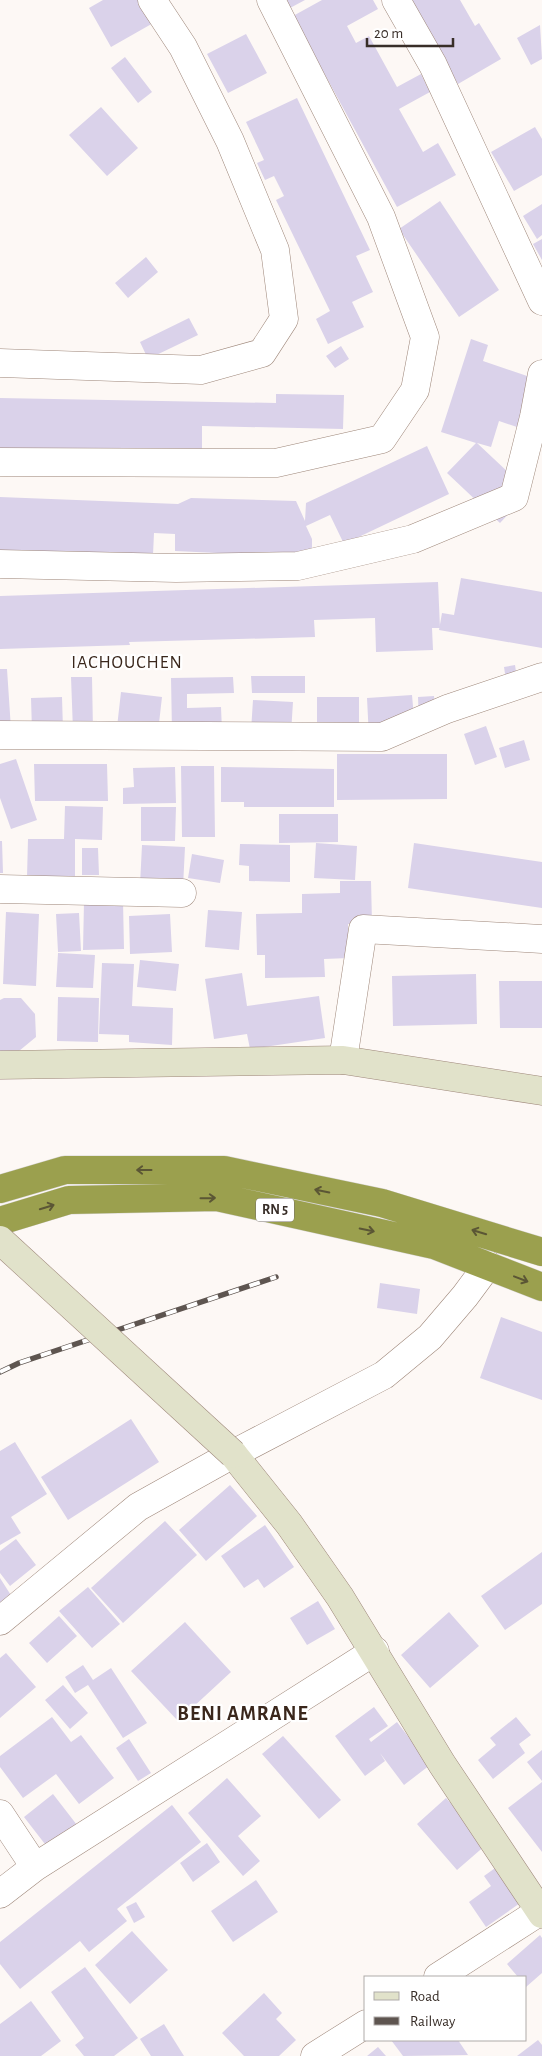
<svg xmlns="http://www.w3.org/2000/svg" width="542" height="2056" viewBox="0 0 542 2056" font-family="'Alegreya Sans',sans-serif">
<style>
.building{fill:#dad2ea}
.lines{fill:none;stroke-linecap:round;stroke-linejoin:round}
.street-casing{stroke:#9e877a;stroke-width:29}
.secondary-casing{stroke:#9e877a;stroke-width:29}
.highway-casing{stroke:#d7d5d4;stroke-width:29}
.street{stroke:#fff;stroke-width:28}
.secondary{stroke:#e1e2ca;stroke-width:28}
.highway{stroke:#9ba04e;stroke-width:28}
.rail-casing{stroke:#5e5550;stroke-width:5.5}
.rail{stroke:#fff;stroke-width:4;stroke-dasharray:11;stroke-linecap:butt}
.secondary-bridge-casing{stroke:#9e877a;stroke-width:29;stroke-linecap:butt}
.secondary-bridge{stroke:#e1e2ca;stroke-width:28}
.oneway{stroke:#5b5635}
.labels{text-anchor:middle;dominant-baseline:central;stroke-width:4.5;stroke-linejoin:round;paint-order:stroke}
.shield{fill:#fff;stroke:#746d68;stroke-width:1}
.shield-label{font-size:14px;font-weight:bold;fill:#382e28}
.quarter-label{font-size:18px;letter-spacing:1px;fill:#3a271c;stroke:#fff}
.district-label{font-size:20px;font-weight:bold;letter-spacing:1px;fill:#3a271c;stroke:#fff}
</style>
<rect width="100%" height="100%" fill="#fdf8f5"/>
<path class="building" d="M 103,0 L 143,0 L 155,22 L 111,47 L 89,8 Z
M 286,0 L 305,0 L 290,8 Z
M 322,0 L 373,0 L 378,9 L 347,26 L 356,43 L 369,36 L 397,87 L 421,74 L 430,92 L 399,109 L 423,152 L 438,143 L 456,175 L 397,207 L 293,16 Z
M 409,0 L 460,0 L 475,26 L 479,23 L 501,59 L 458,84 Z
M 540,25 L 542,59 L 531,65 L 517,38 Z
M 246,34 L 267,73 L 228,93 L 207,54 Z
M 125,57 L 152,92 L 138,103 L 111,68 Z
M 297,98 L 370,250 L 356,256 L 373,292 L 352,302 L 364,327 L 328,344 L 316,319 L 330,311 L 276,200 L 284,196 L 274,176 L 265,180 L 257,163 L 264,160 L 246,122 Z
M 101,107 L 138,148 L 107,176 L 69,135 Z
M 535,127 L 542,139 L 542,175 L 514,191 L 491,152 Z
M 440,201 L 499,290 L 459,317 L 399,229 Z
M 542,204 L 542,235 L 537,239 L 523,216 Z
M 542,239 L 542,260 L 533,244 Z
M 146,257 L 158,272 L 128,298 L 115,283 Z
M 189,318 L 198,335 L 148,359 L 140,342 Z
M 471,339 L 488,345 L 483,361 L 533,378 L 517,427 L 499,421 L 491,447 L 477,443 L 529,492 L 500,523 L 447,473 L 476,443 L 441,432 Z
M 341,346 L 349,359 L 335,368 L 326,356 Z
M 276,394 L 344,395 L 343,429 L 202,426 L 202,455 L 0,452 L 0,398 L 276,403 Z
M 427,446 L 449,494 L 344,544 L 330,515 L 306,526 L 312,539 L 312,564 L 239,554 L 175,551 L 175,534 L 154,533 L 153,555 L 0,550 L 0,497 L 178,504 L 191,498 L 296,501 L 305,521 L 306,503 Z
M 461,578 L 542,592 L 542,648 L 439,630 L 442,613 L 454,615 Z
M 438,582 L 440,628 L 432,628 L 433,650 L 376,652 L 375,618 L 314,620 L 315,637 L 129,642 L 130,645 L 0,649 L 0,596 Z
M 515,665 L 518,685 L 507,687 L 504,667 Z
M 0,669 L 7,669 L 11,729 L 0,730 Z
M 251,676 L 305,676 L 305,693 L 252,693 Z
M 71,677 L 92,677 L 93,731 L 73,731 Z
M 233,677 L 234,693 L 187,694 L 187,708 L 221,707 L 222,731 L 172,732 L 171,678 Z
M 121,692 L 162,697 L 158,732 L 117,727 Z
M 412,695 L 414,718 L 369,738 L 367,698 Z
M 434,696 L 436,720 L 419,721 L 418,697 Z
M 62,697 L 63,730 L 32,731 L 31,698 Z
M 317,697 L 359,697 L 359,734 L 317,734 Z
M 253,700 L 293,702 L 291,733 L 251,731 Z
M 486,726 L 497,757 L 475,765 L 464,734 Z
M 524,740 L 530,760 L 505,768 L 499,748 Z
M 337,754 L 447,754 L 447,799 L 337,800 Z
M 16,759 L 37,820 L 11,829 L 0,798 L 0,764 Z
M 34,764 L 107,764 L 108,801 L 35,801 Z
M 181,766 L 214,766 L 215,837 L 182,837 Z
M 175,767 L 176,803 L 123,804 L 123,788 L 134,787 L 133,768 Z
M 221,767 L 334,769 L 334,807 L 244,807 L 244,802 L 221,802 Z
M 65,806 L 103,807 L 102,840 L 75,839 L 75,878 L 27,877 L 28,839 L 64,839 Z
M 141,807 L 176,807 L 175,841 L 141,841 Z
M 279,814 L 338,814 L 338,842 L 279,843 Z
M 0,841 L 2,841 L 3,873 L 0,873 Z
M 316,843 L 357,846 L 355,880 L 314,878 Z
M 414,843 L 542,862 L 542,908 L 408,888 Z
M 240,844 L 290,845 L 290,882 L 249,881 L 249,866 L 239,865 Z
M 142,845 L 185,847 L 183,887 L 140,885 Z
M 82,848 L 98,848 L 99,875 L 82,875 Z
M 192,854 L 224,860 L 220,883 L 188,878 Z
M 340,881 L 371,881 L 372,923 L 348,924 L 349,958 L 324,959 L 325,977 L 265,978 L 265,955 L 257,955 L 256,914 L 302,913 L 302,894 L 340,893 Z
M 123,901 L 124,949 L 83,950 L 84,902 Z
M 208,910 L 242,912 L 239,950 L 205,947 Z
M 6,912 L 39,914 L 36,986 L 3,984 Z
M 79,913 L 81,951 L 58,952 L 56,914 Z
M 170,914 L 172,952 L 130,954 L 129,916 Z
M 58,953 L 95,955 L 93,988 L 56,987 Z
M 140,960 L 179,964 L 176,991 L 137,987 Z
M 102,963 L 134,964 L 132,1006 L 173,1008 L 172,1045 L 129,1042 L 129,1035 L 99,1034 Z
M 242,973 L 247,1006 L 319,996 L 325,1038 L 250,1049 L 247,1034 L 214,1039 L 205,979 Z
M 476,974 L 477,1024 L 393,1026 L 392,976 Z
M 499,981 L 542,981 L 542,1028 L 500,1028 Z
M 58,997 L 99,998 L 98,1042 L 57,1041 Z
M 4,998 L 21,998 L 35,1014 L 36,1037 L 19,1051 L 0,1052 L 0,1000 Z
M 380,1283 L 420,1289 L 417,1314 L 377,1308 Z
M 501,1317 L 542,1332 L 542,1400 L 480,1378 Z
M 131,1419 L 159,1462 L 68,1520 L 41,1477 Z
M 15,1442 L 47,1494 L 11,1517 L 21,1533 L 0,1545 L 0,1451 Z
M 230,1485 L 257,1516 L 206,1561 L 179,1530 Z
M 165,1521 L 197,1555 L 123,1623 L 91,1588 Z
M 265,1525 L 294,1567 L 264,1588 L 258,1579 L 244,1588 L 221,1556 Z
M 16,1539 L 36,1565 L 10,1586 L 0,1573 L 0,1551 Z
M 542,1552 L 542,1604 L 505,1630 L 481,1596 Z
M 0,1578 L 14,1600 L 0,1608 Z
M 88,1587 L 120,1624 L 92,1648 L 59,1611 Z
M 318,1601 L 335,1629 L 307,1645 L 290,1618 Z
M 449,1612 L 479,1646 L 430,1688 L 401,1655 Z
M 59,1616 L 77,1636 L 47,1663 L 29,1643 Z
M 185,1622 L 231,1672 L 178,1721 L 131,1671 Z
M 6,1653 L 36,1687 L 0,1718 L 0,1658 Z
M 83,1665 L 93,1680 L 111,1668 L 147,1723 L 123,1738 L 88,1685 L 75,1693 L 65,1677 Z
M 63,1685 L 88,1713 L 70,1729 L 45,1700 Z
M 374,1707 L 388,1726 L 369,1739 L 371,1742 L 397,1722 L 430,1765 L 404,1785 L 380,1753 L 385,1761 L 365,1776 L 335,1736 Z
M 52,1717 L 71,1742 L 81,1735 L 114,1778 L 79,1804 L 56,1774 L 23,1798 L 0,1767 L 0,1756 Z
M 516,1717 L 531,1735 L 519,1744 L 525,1753 L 493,1779 L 478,1760 L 496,1745 L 490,1738 Z
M 283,1736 L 341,1800 L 319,1819 L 262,1754 Z
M 129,1739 L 151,1773 L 138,1781 L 116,1748 Z
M 542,1750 L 542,1781 L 527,1762 Z
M 227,1778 L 261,1816 L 238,1836 L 260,1861 L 243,1876 L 188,1813 Z
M 542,1782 L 542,1852 L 508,1808 Z
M 53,1794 L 77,1825 L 48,1848 L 24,1817 Z
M 446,1798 L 487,1844 L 457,1870 L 417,1824 Z
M 172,1805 L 201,1842 L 117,1909 L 127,1921 L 89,1952 L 80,1941 L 20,1989 L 0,1964 L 0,1942 Z
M 207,1843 L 220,1862 L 193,1882 L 180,1863 Z
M 498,1866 L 523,1901 L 486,1927 L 469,1902 L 491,1886 L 484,1876 Z
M 256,1880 L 278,1912 L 233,1942 L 211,1911 Z
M 136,1902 L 145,1917 L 134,1923 L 126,1907 Z
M 132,1931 L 168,1970 L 130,2004 L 95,1965 Z
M 540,1935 L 542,1938 L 542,1973 L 526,1987 L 526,1977 L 518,1977 L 507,1964 Z
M 85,1967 L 138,2038 L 114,2056 L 84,2056 L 75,2045 L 84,2038 L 51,1992 Z
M 264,1993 L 282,2013 L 276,2019 L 296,2040 L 279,2056 L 244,2056 L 222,2033 Z
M 31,2001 L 61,2041 L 41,2056 L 0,2056 L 0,2024 Z
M 164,2024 L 184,2056 L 151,2056 L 140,2039 Z
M 391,2040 L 458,2040 L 468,2055 L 403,2056 Z
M 538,2040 L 542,2045 L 542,2056 L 517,2056 Z
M 378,2047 L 386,2056 L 367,2056 Z"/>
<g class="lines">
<defs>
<path id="street" d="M 396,0 L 433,65 L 542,301
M 0,363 L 201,370 L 262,353 L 284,319 L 275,250 L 230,141 L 183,47 L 152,0
M 0,462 L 276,463 L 382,439 L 415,390 L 425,337 L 381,217 L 271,0
M 0,564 L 176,568 L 298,566 L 413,539 L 514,497 L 534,417 L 542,374
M 0,735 L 382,737 L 447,709 L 542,677
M 0,889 L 182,893
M 343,1060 L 363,929 L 542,939
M 0,1621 L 138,1507 L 233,1454 L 384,1375 L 430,1337 L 465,1296 L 488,1265
M 0,1814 L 35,1867
M 0,1894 L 35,1867 L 375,1651
M 438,1977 L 542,1910
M 315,2056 L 366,2024"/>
<path id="secondary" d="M 0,1065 L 343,1060 L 542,1091
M 233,1454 L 289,1524 L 340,1597 L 442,1764 L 542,1914"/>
<path id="highway" d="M 0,1189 L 65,1170 L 224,1170 L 382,1203 L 542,1252
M 0,1221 L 69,1200 L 217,1197 L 434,1245 L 542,1287"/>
</defs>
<use href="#street" class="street-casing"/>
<use href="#secondary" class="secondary-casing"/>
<use href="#highway" class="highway-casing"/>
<use href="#street" class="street"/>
<use href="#secondary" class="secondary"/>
<use href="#highway" class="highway"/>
<defs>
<path id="rail" d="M 0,1372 L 19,1363 L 276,1277"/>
</defs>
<use href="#rail" class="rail-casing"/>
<use href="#rail" class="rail"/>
<defs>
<path id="secondary-bridge" d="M 0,1240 L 233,1454"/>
</defs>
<use href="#secondary-bridge" class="secondary-bridge-casing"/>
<use href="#secondary-bridge" class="secondary-bridge"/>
</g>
<defs><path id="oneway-shaft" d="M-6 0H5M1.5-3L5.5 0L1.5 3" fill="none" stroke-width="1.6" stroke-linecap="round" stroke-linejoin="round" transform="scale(1.25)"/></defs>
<g class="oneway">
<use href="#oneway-shaft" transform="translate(144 1170) rotate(180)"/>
<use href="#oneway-shaft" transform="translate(322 1191) rotate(-168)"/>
<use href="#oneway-shaft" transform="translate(208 1198) rotate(-1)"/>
<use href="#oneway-shaft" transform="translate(47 1207) rotate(-17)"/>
<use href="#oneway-shaft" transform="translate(367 1230) rotate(12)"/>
<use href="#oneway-shaft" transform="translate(479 1232) rotate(-163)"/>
<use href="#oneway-shaft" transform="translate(521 1279) rotate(21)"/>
</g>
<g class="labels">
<rect class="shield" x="256" y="1198.5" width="38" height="23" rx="4"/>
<g class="shield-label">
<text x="275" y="1210">RN 5</text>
</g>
<g class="quarter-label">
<text x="127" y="663">IACHOUCHEN</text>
</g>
<g class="district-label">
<text x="243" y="1714">BENI AMRANE</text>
</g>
</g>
<rect x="364" y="1976" width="162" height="65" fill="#ffffff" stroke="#afaba9"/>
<rect x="374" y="1992" width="25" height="8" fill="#e1e2ca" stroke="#afaba9"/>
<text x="410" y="2001" font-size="15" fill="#382e28">Road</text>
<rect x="374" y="2017" width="25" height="8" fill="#5e5550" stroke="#afaba9"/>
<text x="410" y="2026" font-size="15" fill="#382e28">Railway</text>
<path d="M367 38v8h86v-8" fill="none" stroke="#382e28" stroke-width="2.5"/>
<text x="374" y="38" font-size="15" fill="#382e28" stroke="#ffffff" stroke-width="4" paint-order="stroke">20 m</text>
</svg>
